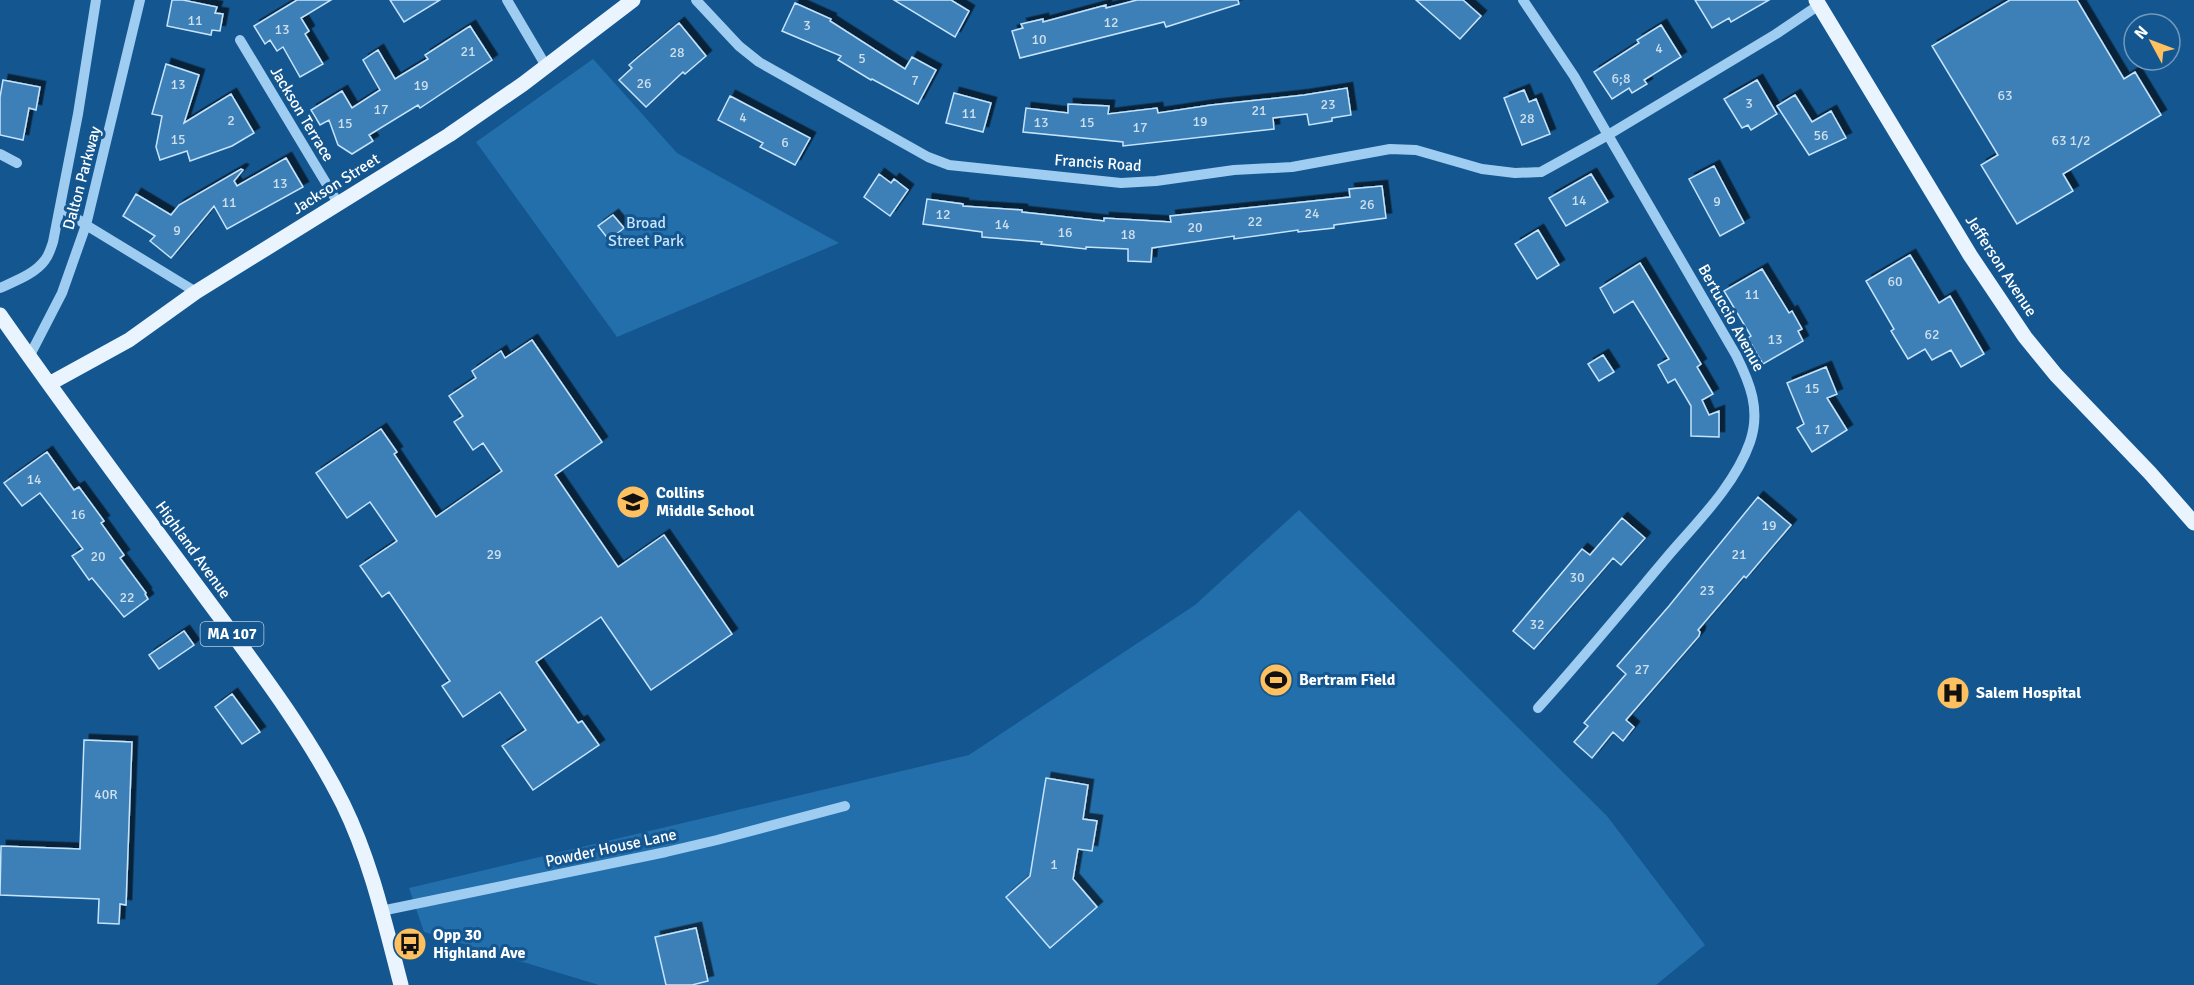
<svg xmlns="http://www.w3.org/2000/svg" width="2194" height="985" viewBox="0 0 2194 985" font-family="Signika,sans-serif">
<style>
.green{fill:#236fac}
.building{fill:#3d80b8;stroke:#c6e4fc;stroke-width:1.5;filter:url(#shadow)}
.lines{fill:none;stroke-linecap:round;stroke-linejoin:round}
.minor{stroke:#9fccf1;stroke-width:10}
.major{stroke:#e9f4ff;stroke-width:15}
.labels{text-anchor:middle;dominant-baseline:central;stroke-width:6;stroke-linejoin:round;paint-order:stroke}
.number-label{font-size:14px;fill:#cedfed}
.shield{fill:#14568f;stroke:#b8ccdd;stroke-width:1.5}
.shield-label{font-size:15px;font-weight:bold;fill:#fff}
.street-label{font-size:16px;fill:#fff;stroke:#14568f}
.park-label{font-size:16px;fill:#c6e4fc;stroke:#14568f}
.poi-label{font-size:16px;font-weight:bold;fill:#fff;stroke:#14568f;text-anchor:start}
</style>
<defs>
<filter id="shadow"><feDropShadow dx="5.5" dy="-5.5" stdDeviation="0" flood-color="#0009"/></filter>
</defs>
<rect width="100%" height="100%" fill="#14568f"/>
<path class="green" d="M 593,59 L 677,153 L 839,243 L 617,337 L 476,142 Z
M 1299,510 L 1607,816 L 1705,945 L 1656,985 L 599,985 L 424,932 L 409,888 L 969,755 L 1195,605 Z"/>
<path class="building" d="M 172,0 L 183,0 L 217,7 L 215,13 L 223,14 L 220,31 L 212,30 L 211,35 L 167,26 Z
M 297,0 L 331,0 L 301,18 L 309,31 L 305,34 L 323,64 L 300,77 L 283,47 L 277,51 L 270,40 L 265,44 L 254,26 Z
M 390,0 L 440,0 L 404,22 Z
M 894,0 L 951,0 L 969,11 L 955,37 Z
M 1137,0 L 1238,0 L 1239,4 L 1166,27 L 1164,22 L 1020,58 L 1012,31 L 1023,28 L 1021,24 L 1043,19 L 1043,22 L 1106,5 L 1106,8 Z
M 1416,0 L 1463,0 L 1481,16 L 1460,39 Z
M 1695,0 L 1769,0 L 1731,22 L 1729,18 L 1712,28 Z
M 2010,0 L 2077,0 L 2124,79 L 2135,72 L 2161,115 L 2063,174 L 2073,191 L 2017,224 L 1981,165 L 1998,155 L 1932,46 Z
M 795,3 L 831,19 L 830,21 L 905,69 L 912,57 L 936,70 L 918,104 L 872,79 L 871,80 L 838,60 L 841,56 L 782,31 Z
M 679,23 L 706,56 L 685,74 L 683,72 L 646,107 L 619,80 L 632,68 L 629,65 L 637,58 Z
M 1661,25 L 1681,57 L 1644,80 L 1647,84 L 1632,93 L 1629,88 L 1612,99 L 1594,72 L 1639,43 L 1637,40 Z
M 470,26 L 492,60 L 420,108 L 418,105 L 369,135 L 373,141 L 352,154 L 338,145 L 329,120 L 320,125 L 311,110 L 342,91 L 352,108 L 380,90 L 363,60 L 378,50 L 395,79 L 428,59 L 425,55 Z
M 166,64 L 199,75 L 184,123 L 231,94 L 254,133 L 232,146 L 190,161 L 187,151 L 160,160 L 156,147 L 162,116 L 152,114 Z
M 3,80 L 40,87 L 36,110 L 29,108 L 23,140 L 0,135 L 0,97 Z
M 1757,80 L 1777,114 L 1751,130 L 1748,125 L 1742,128 L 1724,99 Z
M 1347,88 L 1351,115 L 1332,118 L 1332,121 L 1309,125 L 1307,114 L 1273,118 L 1274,129 L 1123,146 L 1123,142 L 1023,132 L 1026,108 L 1068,113 L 1068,104 L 1087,105 L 1109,106 L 1108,114 L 1157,108 L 1158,113 L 1211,105 L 1304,95 Z
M 1524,90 L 1529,102 L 1536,99 L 1550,134 L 1522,145 L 1504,98 Z
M 954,93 L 991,103 L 983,132 L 946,123 Z
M 1795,95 L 1812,122 L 1831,111 L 1846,138 L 1809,155 L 1777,106 Z
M 730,96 L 810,138 L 795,165 L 760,147 L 763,143 L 718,120 Z
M 286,158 L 303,187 L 227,229 L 214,206 L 171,258 L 150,241 L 155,236 L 123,216 L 136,194 L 171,215 L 179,205 L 241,169 L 243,170 L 234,181 L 237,186 Z
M 1714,166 L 1744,223 L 1720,236 L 1689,179 Z
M 879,174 L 891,183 L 894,179 L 908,190 L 890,216 L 864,197 Z
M 1591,174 L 1608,202 L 1566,226 L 1549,198 Z
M 1382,186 L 1386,218 L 1334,225 L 1334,228 L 1298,232 L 1298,230 L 1234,239 L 1234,236 L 1152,248 L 1151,262 L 1128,261 L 1128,249 L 1086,247 L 1086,249 L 1041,244 L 1042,242 L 982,237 L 982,232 L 923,224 L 927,199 L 963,204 L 963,206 L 1022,210 L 1022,212 L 1104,221 L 1104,218 L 1171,222 L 1170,216 L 1350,197 L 1349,189 Z
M 613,215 L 624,228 L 609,240 L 598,226 Z
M 1538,230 L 1559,265 L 1537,279 L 1515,244 Z
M 1910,255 L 1939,303 L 1950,296 L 1984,354 L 1961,367 L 1951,350 L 1932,360 L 1925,349 L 1908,359 L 1891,331 L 1894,329 L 1866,281 Z
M 1640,263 L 1701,364 L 1697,367 L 1713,394 L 1702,400 L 1709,415 L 1719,411 L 1719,437 L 1691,436 L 1691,406 L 1675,379 L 1668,383 L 1658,365 L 1669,359 L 1633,301 L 1614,313 L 1600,288 Z
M 1762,269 L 1789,313 L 1792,311 L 1802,329 L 1798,331 L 1803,341 L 1763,364 L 1748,338 L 1751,336 L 1724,291 Z
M 532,340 L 602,442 L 555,475 L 618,567 L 664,535 L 732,634 L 651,690 L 601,617 L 536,662 L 578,723 L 582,721 L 599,745 L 533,790 L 502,746 L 526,730 L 500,692 L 463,717 L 442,686 L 450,681 L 389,592 L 382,597 L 360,566 L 397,541 L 370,502 L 347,518 L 316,473 L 381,429 L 397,452 L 394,454 L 436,517 L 502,471 L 483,443 L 473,450 L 454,422 L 463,416 L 449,396 L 476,378 L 472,371 L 501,351 L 505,358 Z
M 1603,355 L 1614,372 L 1599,381 L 1588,364 Z
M 1826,367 L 1837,394 L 1827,398 L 1847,430 L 1812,452 L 1797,428 L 1804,424 L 1787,383 Z
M 47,452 L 74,490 L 79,487 L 104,521 L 101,523 L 124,555 L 120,558 L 146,593 L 145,594 L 148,599 L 124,617 L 92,578 L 89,580 L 72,556 L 83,549 L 40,493 L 22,506 L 4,483 Z
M 1758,497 L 1791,525 L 1746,578 L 1744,576 L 1698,630 L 1700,632 L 1699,636 L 1626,720 L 1634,727 L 1623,741 L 1613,732 L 1592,758 L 1574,742 L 1588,726 L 1584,723 L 1626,674 L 1617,666 L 1669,606 Z
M 1622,518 L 1645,538 L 1621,565 L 1613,558 L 1534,649 L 1513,631 L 1582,549 L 1590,555 Z
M 184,631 L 194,645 L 159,669 L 149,655 Z
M 232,694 L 260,732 L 242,744 L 215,707 Z
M 84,740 L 132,742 L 126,905 L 120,904 L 119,924 L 98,923 L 99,899 L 0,895 L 1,846 L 80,849 Z
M 1046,778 L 1088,785 L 1083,819 L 1097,821 L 1092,851 L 1078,849 L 1073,879 L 1097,907 L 1050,948 L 1006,897 L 1030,876 Z
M 696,928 L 708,981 L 692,985 L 666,985 L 655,937 Z"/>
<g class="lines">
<path class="minor" d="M 507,0 L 546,66
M 696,0 L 739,46 L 759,62 L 928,157 L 949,165 L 1121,183 L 1156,181 L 1234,170 L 1292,167 L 1390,149 L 1416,150 L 1482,169 L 1515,173 L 1541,172 L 1608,135 L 1574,76 L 1523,0
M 240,40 L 338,203
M 0,154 L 17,163
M 61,207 L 86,225 L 196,292
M 0,288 C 15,281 35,274 45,260 C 49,255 51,248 53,242 L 78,114 L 96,0
M 29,357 L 62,293 L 86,225 L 140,0
M 1538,708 C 1583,658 1625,607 1668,556 C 1698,521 1735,485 1750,442 C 1761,410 1750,383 1736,355 L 1608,135 L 1776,34 L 1819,5
M 381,911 L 666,852 L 717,840 L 845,806"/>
<path class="major" d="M 1816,0 L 1970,255 L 2025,337 L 2056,375 L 2150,473 L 2194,523
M 0,315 C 65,408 133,499 200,590 C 250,658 305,728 343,804 C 371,861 385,924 401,985
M 49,384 L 129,340 L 196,292 L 449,135 L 523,84 L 633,0"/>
</g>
<defs>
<symbol id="school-disc" viewBox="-11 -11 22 22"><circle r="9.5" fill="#ffc05f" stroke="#14568f"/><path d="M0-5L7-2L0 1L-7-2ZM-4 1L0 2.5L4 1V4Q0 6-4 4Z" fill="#111"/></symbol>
<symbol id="stadium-disc" viewBox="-11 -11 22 22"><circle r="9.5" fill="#ffc05f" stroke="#14568f"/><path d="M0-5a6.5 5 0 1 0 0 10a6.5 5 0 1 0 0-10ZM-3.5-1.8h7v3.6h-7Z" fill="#111"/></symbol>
<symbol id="hospital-disc" viewBox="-11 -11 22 22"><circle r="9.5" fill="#ffc05f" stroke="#14568f"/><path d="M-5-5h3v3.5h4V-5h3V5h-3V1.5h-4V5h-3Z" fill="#111"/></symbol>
<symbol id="bus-disc" viewBox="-11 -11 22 22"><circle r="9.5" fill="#ffc05f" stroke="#14568f"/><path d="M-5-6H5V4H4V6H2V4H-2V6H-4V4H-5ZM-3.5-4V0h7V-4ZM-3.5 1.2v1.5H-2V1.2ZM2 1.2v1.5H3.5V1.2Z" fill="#111"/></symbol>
</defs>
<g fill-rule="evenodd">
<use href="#school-disc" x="614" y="483" width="38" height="38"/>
<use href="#stadium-disc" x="1257" y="661" width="38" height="38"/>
<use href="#hospital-disc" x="1934" y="674" width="38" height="38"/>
<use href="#bus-disc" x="391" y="925" width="38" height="38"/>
</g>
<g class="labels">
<g class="number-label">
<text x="195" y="20">11</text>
<text x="1111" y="22">12</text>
<text x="807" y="25">3</text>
<text x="282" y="29">13</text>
<text x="1039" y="39">10</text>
<text x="1659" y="48">4</text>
<text x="468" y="51">21</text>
<text x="677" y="52">28</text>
<text x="862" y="58">5</text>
<text x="1621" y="78">6;8</text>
<text x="915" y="80">7</text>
<text x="644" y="83">26</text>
<text x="178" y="84">13</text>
<text x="421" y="85">19</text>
<text x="2005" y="95">63</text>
<text x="1749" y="103">3</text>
<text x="1328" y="104">23</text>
<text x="381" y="109">17</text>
<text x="1259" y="110">21</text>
<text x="969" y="113">11</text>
<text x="743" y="117">4</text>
<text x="1527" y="118">28</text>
<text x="231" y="120">2</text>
<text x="1200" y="121">19</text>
<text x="1041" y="122">13</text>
<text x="1087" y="122">15</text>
<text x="345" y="123">15</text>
<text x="1140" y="127">17</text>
<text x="1821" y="135">56</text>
<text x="178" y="139">15</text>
<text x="2071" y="140">63 1/2</text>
<text x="785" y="142">6</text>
<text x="280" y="183">13</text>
<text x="1579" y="200">14</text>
<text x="1717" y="201">9</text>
<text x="229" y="202">11</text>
<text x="1367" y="204">26</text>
<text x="1312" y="213">24</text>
<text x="943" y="214">12</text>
<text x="1255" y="221">22</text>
<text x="1002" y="224">14</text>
<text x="1195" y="227">20</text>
<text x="177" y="230">9</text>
<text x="1065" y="232">16</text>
<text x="1128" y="234">18</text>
<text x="1895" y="281">60</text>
<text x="1752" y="294">11</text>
<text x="1932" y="334">62</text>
<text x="1775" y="339">13</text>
<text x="1812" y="388">15</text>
<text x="1822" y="429">17</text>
<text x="34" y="479">14</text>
<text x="78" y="514">16</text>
<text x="1769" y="525">19</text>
<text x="494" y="554">29</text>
<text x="1739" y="554">21</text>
<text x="98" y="556">20</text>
<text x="1577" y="577">30</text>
<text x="1707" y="590">23</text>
<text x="127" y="597">22</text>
<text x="1537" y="624">32</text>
<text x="1642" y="669">27</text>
<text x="106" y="794">40R</text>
<text x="1054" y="864">1</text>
</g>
<rect class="shield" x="200.5" y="622" width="63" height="24" rx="4.5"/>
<g class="shield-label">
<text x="232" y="634">MA 107</text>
</g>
<g class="street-label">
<text transform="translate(302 114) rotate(59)">Jackson Terrace</text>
<text transform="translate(1098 163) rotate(4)">Francis Road</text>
<text transform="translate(82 178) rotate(-75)">Dalton Parkway</text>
<text transform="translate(336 184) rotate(-32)">Jackson Street</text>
<text transform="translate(2001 266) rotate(57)">Jefferson Avenue</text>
<text transform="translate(1731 318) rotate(61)">Bertuccio Avenue</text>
<text transform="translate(193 550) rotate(54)">Highland Avenue</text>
<text transform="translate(611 848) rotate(-12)">Powder House Lane</text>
</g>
<g class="park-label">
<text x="646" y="223">Broad<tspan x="646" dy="18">Street Park</tspan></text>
</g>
<g class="poi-label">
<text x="656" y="493">Collins<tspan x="656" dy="18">Middle School</tspan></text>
<text x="1299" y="680">Bertram Field</text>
<text x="1976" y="693">Salem Hospital</text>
<text x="433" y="935">Opp 30<tspan x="433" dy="18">Highland Ave</tspan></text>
</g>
</g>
<g transform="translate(2152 42) rotate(311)"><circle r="28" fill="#14568f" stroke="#729abc" stroke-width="1.5"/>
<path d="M0-4.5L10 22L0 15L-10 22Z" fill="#ffc05f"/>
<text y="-9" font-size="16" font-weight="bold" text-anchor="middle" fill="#ffffff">N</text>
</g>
</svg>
